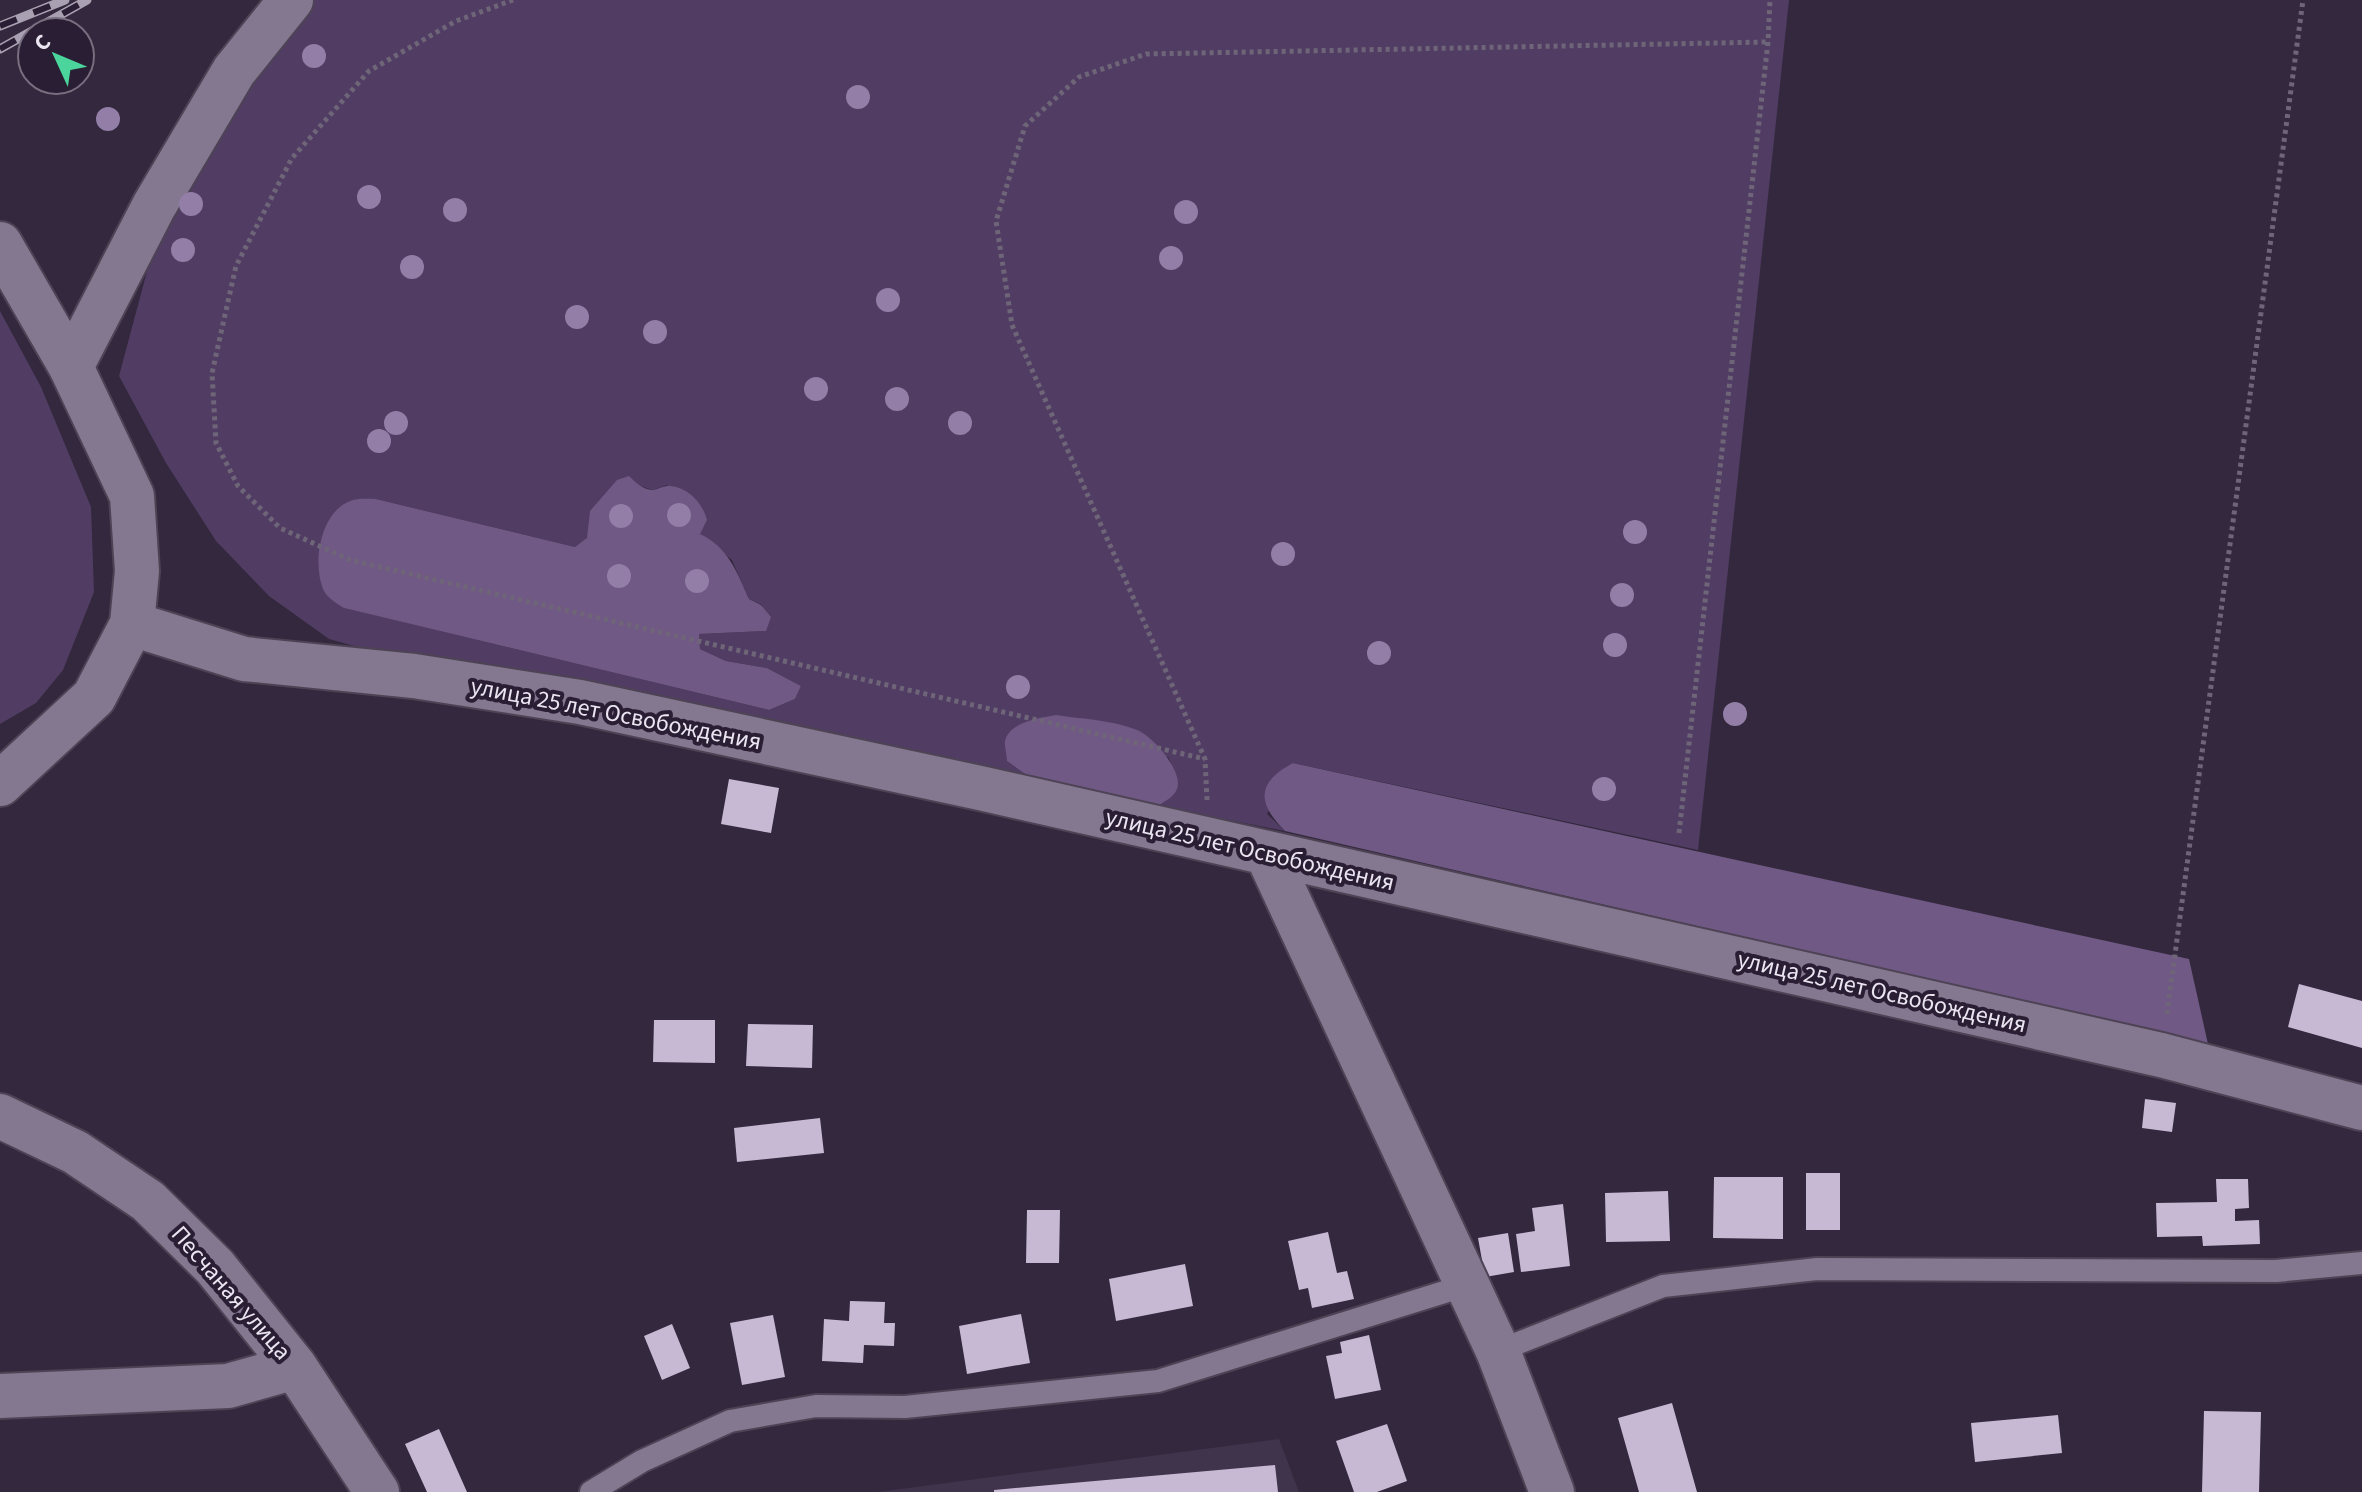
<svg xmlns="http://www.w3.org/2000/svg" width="2362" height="1492" viewBox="0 0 2362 1492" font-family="'Source Sans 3',sans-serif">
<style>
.built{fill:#40334c}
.green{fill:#513d63;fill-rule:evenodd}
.forest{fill:#705984}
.building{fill:#c7b9d4}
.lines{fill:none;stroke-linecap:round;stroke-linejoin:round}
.service-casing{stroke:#4d4355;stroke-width:26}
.minor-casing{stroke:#4d4355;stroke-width:48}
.secondary-casing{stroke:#4d4355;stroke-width:48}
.path{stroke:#6f6578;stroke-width:5;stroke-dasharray:4 4;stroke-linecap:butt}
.service{stroke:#847790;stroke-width:22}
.minor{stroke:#847790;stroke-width:44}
.secondary{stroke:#847790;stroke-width:44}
.rail-casing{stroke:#a9a1b1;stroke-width:9}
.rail{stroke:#291e33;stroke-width:6;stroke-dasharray:18;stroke-linecap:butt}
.tree{fill:#927ea6}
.labels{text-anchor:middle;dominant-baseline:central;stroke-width:8;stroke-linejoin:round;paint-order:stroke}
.street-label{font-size:24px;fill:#ebe5f2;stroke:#291e33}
</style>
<rect width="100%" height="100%" fill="#33283d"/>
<path class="built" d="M 1279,1439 L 1299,1492 L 878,1492 Z"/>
<path class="green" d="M 312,0 L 1789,0 L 1698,850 L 1293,763 L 1267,814 L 1285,831 L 1158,806 C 1183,788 1181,783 1168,757 L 1007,761 L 1025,774 L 583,682 L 400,659 L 329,639 L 269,596 L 216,541 L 166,463 L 119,376 L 161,219 L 241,89 ZM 667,485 L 700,534 L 732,560 L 749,599 L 762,605 L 766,631 L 699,634 L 700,649 L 726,661 L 767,668 L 801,686 L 795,699 L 769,710 L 345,608 L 329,520 L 350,501 L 376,499 L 575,547 L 587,539 L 640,486 L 653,490 Z
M 0,311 L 41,387 L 91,507 L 94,592 L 63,670 L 36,703 L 0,724 Z"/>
<path class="forest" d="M 629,476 C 635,482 642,489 652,490 C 658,490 664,485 671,486 C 689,488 703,504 707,520 L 700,534 C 728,547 737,572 749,599 L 761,605 L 771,617 L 766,631 L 699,634 L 700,649 L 726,661 L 767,668 L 801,686 L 795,699 L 769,710 L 344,608 C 336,603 325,597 322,586 C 313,560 321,512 350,501 C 358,498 368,499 376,499 L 575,547 L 587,538 L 590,511 L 617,480 Z
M 1056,715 C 1082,719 1113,720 1137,730 C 1153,736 1184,772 1177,789 C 1174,797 1165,801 1158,806 L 1025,774 L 1007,761 C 1007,755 1004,746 1005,741 C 1010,721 1041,718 1056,715 Z
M 1293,763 L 2189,959 L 2208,1044 L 1285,831 C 1257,803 1256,783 1293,763 Z"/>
<path class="building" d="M 729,779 L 779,788 L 771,833 L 721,824 Z
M 2299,984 L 2362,1001 L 2362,1048 L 2288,1027 Z
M 654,1020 L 715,1020 L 715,1063 L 653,1062 Z
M 748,1024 L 813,1025 L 812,1068 L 746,1066 Z
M 2145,1099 L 2176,1103 L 2172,1132 L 2142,1128 Z
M 820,1118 L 824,1153 L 737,1162 L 734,1128 Z
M 1806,1173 L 1840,1173 L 1840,1230 L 1806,1230 Z
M 1714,1177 L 1783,1177 L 1783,1239 L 1713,1238 Z
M 2216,1179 L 2248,1179 L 2249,1208 L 2235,1209 L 2235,1221 L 2259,1220 L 2260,1244 L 2203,1246 L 2202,1236 L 2157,1237 L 2156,1203 L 2217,1202 Z
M 1668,1191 L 1670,1241 L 1606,1242 L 1605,1193 Z
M 1563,1204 L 1570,1266 L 1521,1272 L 1516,1234 L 1535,1231 L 1532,1208 Z
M 1027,1210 L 1060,1210 L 1059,1263 L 1026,1263 Z
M 1328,1232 L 1337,1273 L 1347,1271 L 1354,1299 L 1312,1308 L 1308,1288 L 1299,1290 L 1288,1241 Z
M 1508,1233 L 1514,1272 L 1485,1277 L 1478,1238 Z
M 1185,1264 L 1193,1306 L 1116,1321 L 1109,1279 Z
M 850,1301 L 885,1302 L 884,1323 L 895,1323 L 894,1346 L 864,1345 L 863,1363 L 822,1361 L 824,1319 L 849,1321 Z
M 1021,1314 L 1030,1363 L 967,1374 L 959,1326 Z
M 773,1315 L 785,1377 L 742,1385 L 730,1323 Z
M 672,1324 L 690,1368 L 662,1380 L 644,1336 Z
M 1369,1335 L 1381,1390 L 1335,1399 L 1326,1356 L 1342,1353 L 1340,1342 Z
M 1672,1403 L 1697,1492 L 1639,1492 L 1618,1418 Z
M 2204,1411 L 2261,1412 L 2259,1492 L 2202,1492 Z
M 2058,1415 L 2062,1453 L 1975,1462 L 1971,1423 Z
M 1387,1424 L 1407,1481 L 1377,1492 L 1354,1492 L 1336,1441 Z
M 439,1429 L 467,1492 L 427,1492 L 405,1444 Z
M 1275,1465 L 1278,1492 L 994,1492 L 994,1490 Z"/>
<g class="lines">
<defs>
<path id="service" d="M 1498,1351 L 1663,1286 L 1817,1269 L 2276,1271 L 2362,1263
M 591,1492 L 642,1461 L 730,1421 L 816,1406 L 905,1407 L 1158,1381 L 1467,1285"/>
<path id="minor" d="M 71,367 L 154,206 L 234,71 L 291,0
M 132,624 L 244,659 L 414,676 L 580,702 L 980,788 L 2161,1055 L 2362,1108
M 1267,854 L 1498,1351 L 1552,1492
M 0,1116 L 75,1152 L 148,1201 L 215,1267 L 295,1367 L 377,1492
M 0,1396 L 228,1386 L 295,1367"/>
<path id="secondary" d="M 0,244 L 71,367 L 132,496 L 137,571 L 132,624 L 94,697 L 0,784"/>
</defs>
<use href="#service" class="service-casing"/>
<use href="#minor" class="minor-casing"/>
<use href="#secondary" class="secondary-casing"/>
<path class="path" d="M 513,0 L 456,21 L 369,71 L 292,158 L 236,266 L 212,373 L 216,443 L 238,486 L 280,528 L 350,560 L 1205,759
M 1207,800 L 1205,759 L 1012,325 L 996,221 L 1025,126 L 1079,77 L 1146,54 L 1768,42
M 1679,833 L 1768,42 L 1770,0
M 2167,1014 L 2303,0"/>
<use href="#service" class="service"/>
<use href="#minor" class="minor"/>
<use href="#secondary" class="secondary"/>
<defs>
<path id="rail" d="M 0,26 L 65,0
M 0,49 L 87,0"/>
</defs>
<use href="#rail" class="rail-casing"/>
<use href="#rail" class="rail"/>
</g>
<g class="tree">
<circle cx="314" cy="56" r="12"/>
<circle cx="858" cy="97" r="12"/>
<circle cx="108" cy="119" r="12"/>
<circle cx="369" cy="197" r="12"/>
<circle cx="191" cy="204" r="12"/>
<circle cx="455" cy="210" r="12"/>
<circle cx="1186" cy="212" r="12"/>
<circle cx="183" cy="250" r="12"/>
<circle cx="1171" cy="258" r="12"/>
<circle cx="412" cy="267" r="12"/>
<circle cx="888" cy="300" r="12"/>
<circle cx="577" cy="317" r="12"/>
<circle cx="655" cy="332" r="12"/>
<circle cx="816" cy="389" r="12"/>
<circle cx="897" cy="399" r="12"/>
<circle cx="396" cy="423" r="12"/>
<circle cx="960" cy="423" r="12"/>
<circle cx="379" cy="441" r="12"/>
<circle cx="679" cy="515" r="12"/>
<circle cx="621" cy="516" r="12"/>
<circle cx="1635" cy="532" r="12"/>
<circle cx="1283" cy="554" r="12"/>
<circle cx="619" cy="576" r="12"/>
<circle cx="697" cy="581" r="12"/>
<circle cx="1622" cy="595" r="12"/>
<circle cx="1615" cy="645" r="12"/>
<circle cx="1379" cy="653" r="12"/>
<circle cx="1018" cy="687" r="12"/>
<circle cx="1735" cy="714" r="12"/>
<circle cx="1604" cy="789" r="12"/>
</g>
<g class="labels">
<g class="street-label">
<text transform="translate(616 714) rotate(11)">улица 25 лет Освобождения</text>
<text transform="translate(1250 850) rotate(13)">улица 25 лет Освобождения</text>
<text transform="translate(1882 992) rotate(13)">улица 25 лет Освобождения</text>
<text transform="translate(231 1293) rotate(49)">Песчаная улица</text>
</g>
</g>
<g transform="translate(56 56) rotate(314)"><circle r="38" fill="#291e33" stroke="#776e7f" stroke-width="2"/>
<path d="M0-6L14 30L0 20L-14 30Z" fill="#4bd49b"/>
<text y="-12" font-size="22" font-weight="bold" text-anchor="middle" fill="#ebe5f2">С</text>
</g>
</svg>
